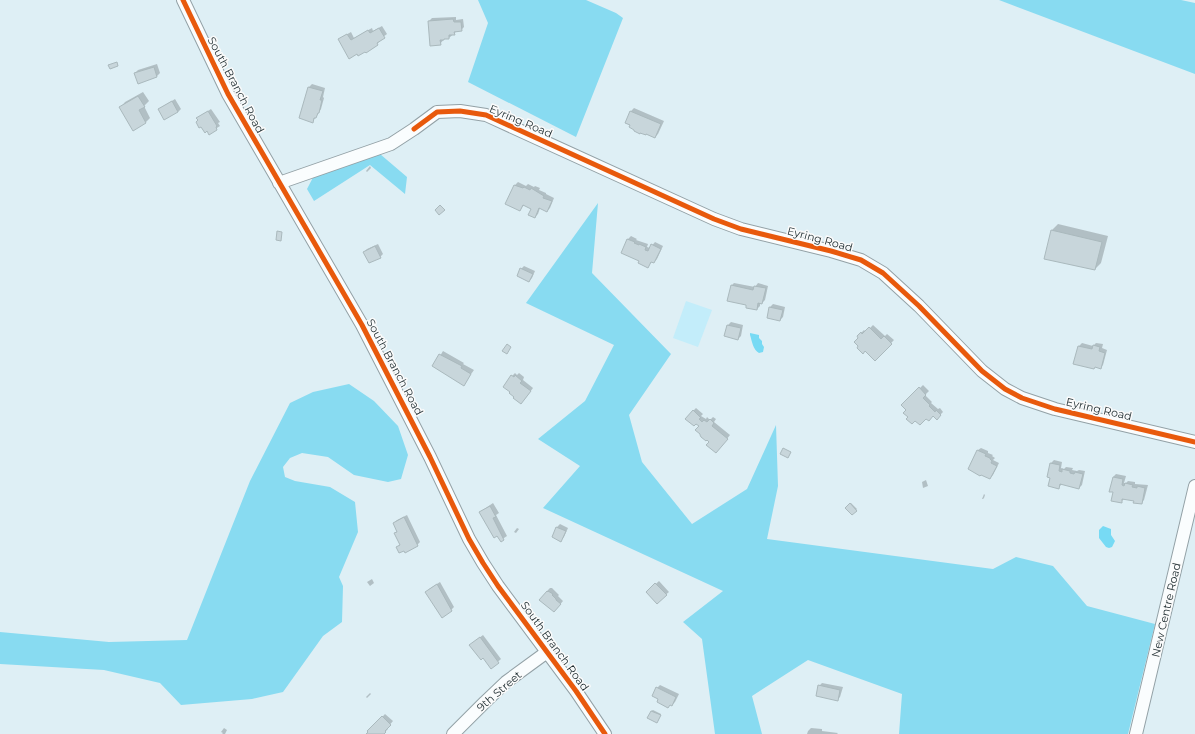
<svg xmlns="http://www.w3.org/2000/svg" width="1195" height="734" viewBox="0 0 1195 734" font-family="Montserrat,sans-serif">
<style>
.green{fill:#c3edfa}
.forest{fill:#88dbf1}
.water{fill:#77daf4}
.shadow{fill:#0003}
.building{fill:#c8d6db;stroke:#aab9bd}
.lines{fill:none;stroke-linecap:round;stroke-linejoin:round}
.minor-casing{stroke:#93a1a6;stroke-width:14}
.minor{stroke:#fafdfe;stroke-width:12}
.cycleway-casing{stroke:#fbfbfb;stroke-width:8}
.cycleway{stroke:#e8590c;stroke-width:5}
.labels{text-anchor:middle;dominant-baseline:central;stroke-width:3;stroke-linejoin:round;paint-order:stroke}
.street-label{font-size:11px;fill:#1c2b2f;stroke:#fbfbfb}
</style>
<rect width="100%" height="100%" fill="#deeff5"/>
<path class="green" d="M 686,301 L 712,310 L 698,347 L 673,338 Z"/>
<path class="forest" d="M 478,0 L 586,0 L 616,13 L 623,18 L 576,137 L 468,82 L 488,23 Z
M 999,0 L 1181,0 L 1195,3 L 1195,74 Z
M 380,154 L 407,177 L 405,194 L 370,165 L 314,201 L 307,189 L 321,162 Z
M 598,203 L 592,273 L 671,354 L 629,415 L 642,462 L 692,524 L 747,489 L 776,425 L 778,486 L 767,539 L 993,569 L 1016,557 L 1053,566 L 1087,606 L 1155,624 L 1128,734 L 899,734 L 902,694 L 808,660 L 752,696 L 762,734 L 715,734 L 702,639 L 683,622 L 723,591 L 543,508 L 580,466 L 538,439 L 585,401 L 614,345 L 526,303 Z
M 349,384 L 374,401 L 398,426 L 408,455 L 401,479 L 388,482 L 354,475 L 328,457 L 302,453 L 290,458 L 283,467 L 285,477 L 295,481 L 330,487 L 355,502 L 358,532 L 339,577 L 343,586 L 342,622 L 323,636 L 283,692 L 252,699 L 181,705 L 160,683 L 104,670 L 0,664 L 0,632 L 109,642 L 187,640 L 250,481 L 290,403 L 313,392 Z"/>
<path class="water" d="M 750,333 L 759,335 L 759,338 L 762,341 L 762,344 L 764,347 L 763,352 L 759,353 C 753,350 752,341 750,335 Z
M 1103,526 L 1111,529 L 1111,535 L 1115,541 L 1112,547 L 1109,548 L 1106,547 L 1099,538 L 1099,530 Z"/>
<path class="shadow" d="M 456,17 L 456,20 L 463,19 L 464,27 L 461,30 L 458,30 L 449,38 L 445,38 L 440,44 L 429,21 L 432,18 Z
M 382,26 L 387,34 L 379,40 L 380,41 L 372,49 L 342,37 L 351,32 L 354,38 L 372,28 L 373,31 Z
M 157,64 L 160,73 L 157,76 L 138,82 L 135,73 L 138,70 Z
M 312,84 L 325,88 L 323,97 L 324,98 L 321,109 L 313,121 L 300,118 L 309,87 Z
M 143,92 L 149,101 L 144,106 L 150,118 L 145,123 L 121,107 L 125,102 Z
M 175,99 L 181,109 L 178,112 L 159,110 L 162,107 Z
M 634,108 L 664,121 L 658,134 L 655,137 L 626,123 L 631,111 Z
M 211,109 L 220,122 L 218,123 L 220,126 L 209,133 L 207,130 L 202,126 L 197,118 Z
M 370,166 L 371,168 L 367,172 L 366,171 Z
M 518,182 L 526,186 L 528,184 L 534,187 L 535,186 L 540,188 L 539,190 L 546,193 L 546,194 L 554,198 L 550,208 L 547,211 L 540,208 L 538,214 L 535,217 L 532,209 L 524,205 L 520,210 L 507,204 L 515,185 Z
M 1058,224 L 1108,236 L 1101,263 L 1095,269 L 1052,230 Z
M 631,236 L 637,239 L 636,240 L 648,244 L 647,247 L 650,248 L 655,242 L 663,246 L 657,259 L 654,262 L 652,261 L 648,267 L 641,260 L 622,252 L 628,239 Z
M 378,244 L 383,254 L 380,257 L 364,252 L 367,249 Z
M 524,266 L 535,271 L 532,278 L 529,281 L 521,269 Z
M 734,283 L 755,287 L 758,283 L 768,286 L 765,300 L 762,303 L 760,303 L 760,306 L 757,309 L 748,304 L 731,286 Z
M 773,304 L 785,307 L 783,317 L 780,320 L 770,307 Z
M 731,322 L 743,325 L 741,336 L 738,339 L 728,325 Z
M 873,325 L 885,336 L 887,334 L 894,340 L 875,360 L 858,336 L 864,330 L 866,332 Z
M 1082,343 L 1093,346 L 1096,343 L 1103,344 L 1102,348 L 1107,350 L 1103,365 L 1100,368 L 1075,363 L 1079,346 Z
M 443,351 L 464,363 L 463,364 L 474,370 L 464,384 L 434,366 Z
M 515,373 L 517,375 L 519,373 L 524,377 L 523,380 L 533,388 L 524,400 L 512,376 Z
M 923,385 L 929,391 L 925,395 L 932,402 L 931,403 L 938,409 L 940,408 L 943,412 L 937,418 L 933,415 L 926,417 L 909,417 L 908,410 L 903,405 Z
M 696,408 L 703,414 L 701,416 L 706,419 L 707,417 L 710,420 L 713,417 L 716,419 L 714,422 L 730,435 L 719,449 L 710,442 L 700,426 L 693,411 Z
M 981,448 L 988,451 L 988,453 L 993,455 L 992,456 L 995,458 L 993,460 L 999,463 L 993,475 L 990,478 L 981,474 L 978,450 Z
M 1054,460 L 1062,462 L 1061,468 L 1064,469 L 1066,467 L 1073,468 L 1072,470 L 1077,471 L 1079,470 L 1085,471 L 1082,485 L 1079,488 L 1062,484 L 1059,487 L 1051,477 L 1048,477 L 1051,463 Z
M 1116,474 L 1126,476 L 1124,483 L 1126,483 L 1128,481 L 1135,482 L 1135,484 L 1148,485 L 1144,500 L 1141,503 L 1135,500 L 1125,498 L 1121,502 L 1114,492 L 1113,477 Z
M 926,480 L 928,486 L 923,488 L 922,482 Z
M 984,494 L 985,495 L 984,498 L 983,499 L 982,499 Z
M 493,503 L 499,513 L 496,515 L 507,536 L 501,540 L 480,512 Z
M 851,503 L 857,509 L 852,514 L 847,508 Z
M 407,515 L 420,542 L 417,545 L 397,547 L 401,544 L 394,523 L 397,520 Z
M 560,524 L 568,528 L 564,537 L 561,540 L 553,537 L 557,527 Z
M 517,528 L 519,529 L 516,533 L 514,532 Z
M 372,579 L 374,583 L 370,586 L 367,582 Z
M 659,581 L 669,592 L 657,602 L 647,592 Z
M 440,582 L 454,607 L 451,610 L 429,589 Z
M 550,588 L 552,588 L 559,595 L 558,596 L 563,601 L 557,608 L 547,591 Z
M 483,635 L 501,659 L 492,667 L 474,642 Z
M 822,683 L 843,687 L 840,697 L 837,700 L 819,686 Z
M 660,685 L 679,694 L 675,702 L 672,705 L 660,699 L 657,688 Z
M 370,693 L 371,694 L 367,698 L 366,697 Z
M 653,710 L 661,714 L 658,721 L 651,711 Z
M 385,714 L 393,721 L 387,728 L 388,729 L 383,734 L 368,734 L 369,731 Z
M 224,728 L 227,730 L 225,734 L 222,734 L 223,733 L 221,732 Z
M 811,728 L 822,729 L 822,731 L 838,733 L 837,734 L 807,734 L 808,731 Z"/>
<path class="building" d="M 453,19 L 454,22 L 461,22 L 462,31 L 454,32 L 455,35 L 449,35 L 449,39 L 444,39 L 444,40 L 440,40 L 441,45 L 430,46 L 428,21 Z
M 379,28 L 385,38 L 377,43 L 378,45 L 366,53 L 365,52 L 358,56 L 357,54 L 349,59 L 338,39 L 347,34 L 351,40 L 368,30 L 370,33 Z
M 117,62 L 118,66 L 110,69 L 108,65 Z
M 154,67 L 157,77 L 138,84 L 134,73 Z
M 308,87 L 323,91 L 320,100 L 322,100 L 319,113 L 318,113 L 316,118 L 314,118 L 313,123 L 299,118 Z
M 138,96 L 145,107 L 139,110 L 146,123 L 133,131 L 119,107 Z
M 172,101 L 178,112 L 164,120 L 158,109 Z
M 208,111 L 217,126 L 216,127 L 217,130 L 209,135 L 207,131 L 205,133 L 201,127 L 199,128 L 196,122 L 198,120 L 196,118 Z
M 630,111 L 661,124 L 655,138 L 646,134 L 646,135 L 640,133 L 640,134 L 634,131 L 634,130 L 629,127 L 630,125 L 625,123 Z
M 514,185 L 523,188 L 524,187 L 530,190 L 531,188 L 544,196 L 543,198 L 552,201 L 547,212 L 539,208 L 535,218 L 528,215 L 531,209 L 523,205 L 520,211 L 505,204 Z
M 440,205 L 445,210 L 439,215 L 435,210 Z
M 1051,230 L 1102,242 L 1095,270 L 1044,259 Z
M 277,231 L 282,232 L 281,241 L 276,240 Z
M 627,239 L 635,242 L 634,243 L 639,245 L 639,244 L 646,247 L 645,250 L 648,251 L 651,244 L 661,249 L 654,263 L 651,262 L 648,268 L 638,263 L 639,261 L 621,253 Z
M 375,246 L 381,258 L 369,263 L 363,252 Z
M 520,268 L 533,274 L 529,282 L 517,276 Z
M 731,285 L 753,290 L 754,286 L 766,288 L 762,304 L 758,303 L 757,310 L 746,308 L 746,305 L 727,301 Z
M 769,307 L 783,310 L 780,321 L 767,318 Z
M 727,325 L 741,328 L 738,340 L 724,336 Z
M 869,327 L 881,339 L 884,336 L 892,344 L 875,361 L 865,351 L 863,354 L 857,348 L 858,346 L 854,342 L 858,338 L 857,336 L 861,332 L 862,334 Z
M 507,344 L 511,347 L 507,354 L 502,351 Z
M 1093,345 L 1100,347 L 1099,351 L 1105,353 L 1101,369 L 1095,367 L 1094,369 L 1073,364 L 1078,346 L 1092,349 Z
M 439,354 L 462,366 L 461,368 L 471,374 L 464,386 L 432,366 Z
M 511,375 L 514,377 L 515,375 L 522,381 L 520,383 L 531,391 L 521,404 L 513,398 L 514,397 L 509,393 L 510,392 L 503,387 Z
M 919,387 L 926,395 L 923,398 L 930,405 L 929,406 L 935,412 L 936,410 L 941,415 L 937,420 L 933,416 L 929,421 L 926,419 L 920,425 L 915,421 L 912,424 L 906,419 L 908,417 L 903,413 L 906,410 L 901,405 Z
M 693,410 L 701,418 L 699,419 L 702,422 L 704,420 L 707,422 L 710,419 L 714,423 L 712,426 L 728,439 L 716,453 L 706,445 L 709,442 L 707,440 L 706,441 L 701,437 L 700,435 L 700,434 L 695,430 L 699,426 L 696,424 L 694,426 L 685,419 Z
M 783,448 L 791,452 L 788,458 L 780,454 Z
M 977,450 L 986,454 L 985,456 L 990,458 L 990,459 L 992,461 L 991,463 L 997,466 L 990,479 L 981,475 L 980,476 L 968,469 Z
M 1050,463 L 1060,465 L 1059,471 L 1062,472 L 1062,469 L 1070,471 L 1070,473 L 1074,474 L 1075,472 L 1083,474 L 1079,489 L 1060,484 L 1059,489 L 1048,486 L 1050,478 L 1047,477 Z
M 1113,477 L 1123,479 L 1122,485 L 1124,486 L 1125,483 L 1133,485 L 1132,487 L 1137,488 L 1137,486 L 1145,488 L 1142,504 L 1133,503 L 1134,501 L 1122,499 L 1122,503 L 1111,501 L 1113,492 L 1109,492 Z
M 850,503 L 857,511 L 852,515 L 845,508 Z
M 490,506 L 496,517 L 493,518 L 504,540 L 501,542 L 497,536 L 494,538 L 479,512 Z
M 404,517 L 418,546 L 405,553 L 404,551 L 399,553 L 396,547 L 400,545 L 394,533 L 397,532 L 393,523 Z
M 556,527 L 566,531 L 561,542 L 552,537 Z
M 655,583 L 667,595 L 657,604 L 646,592 Z
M 437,584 L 452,611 L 442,618 L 425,592 Z
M 547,591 L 548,592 L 548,591 L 553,594 L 552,595 L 556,599 L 556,600 L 561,604 L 554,612 L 539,600 Z
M 480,637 L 499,663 L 491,669 L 483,658 L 481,660 L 469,645 Z
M 818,685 L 840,690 L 838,701 L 816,696 Z
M 656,687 L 676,697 L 672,706 L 670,705 L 668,708 L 657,702 L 658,699 L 652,696 Z
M 651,711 L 661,715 L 657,723 L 647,718 Z
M 382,716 L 391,725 L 385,731 L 386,732 L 384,734 L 366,734 L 368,732 L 367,731 Z"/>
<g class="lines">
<defs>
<path id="minor" d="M 183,0 L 228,94 L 362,325 L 430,457 L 469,539 L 483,563 L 498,586 L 576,691 L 605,734
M 279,183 L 391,144 L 414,129 L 437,112 L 460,111 L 486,115 L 714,219 L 741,229 L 831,251 L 861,260 L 883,273 L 919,306 L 982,371 L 1005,389 L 1022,398 L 1055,409 L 1195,442
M 453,734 L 485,702 L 506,682 L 547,652
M 1136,734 L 1195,486"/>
</defs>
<use href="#minor" class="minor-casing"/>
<use href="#minor" class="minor"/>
<defs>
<path id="cycleway" d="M 183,0 L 228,94 L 362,325 L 430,457 L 469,539 L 483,563 L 498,586 L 576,691 L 605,734
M 414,129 L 437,112 L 460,111 L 486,115 L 714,219 L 741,229 L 831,251 L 861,260 L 883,273 L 919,306 L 982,371 L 1005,389 L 1022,398 L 1055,409 L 1195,442"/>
</defs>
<use href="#cycleway" class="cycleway-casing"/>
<use href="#cycleway" class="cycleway"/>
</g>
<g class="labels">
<g class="street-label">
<text transform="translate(236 85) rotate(62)">South Branch Road</text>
<text transform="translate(521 121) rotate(23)">Eyring Road</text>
<text transform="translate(820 239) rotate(15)">Eyring Road</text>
<text transform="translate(395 367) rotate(62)">South Branch Road</text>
<text transform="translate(1099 409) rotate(13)">Eyring Road</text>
<text transform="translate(1166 610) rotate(-77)">New Centre Road</text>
<text transform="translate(555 646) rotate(54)">South Branch Road</text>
<text transform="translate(499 691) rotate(-41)">9th Street</text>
</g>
</g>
</svg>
